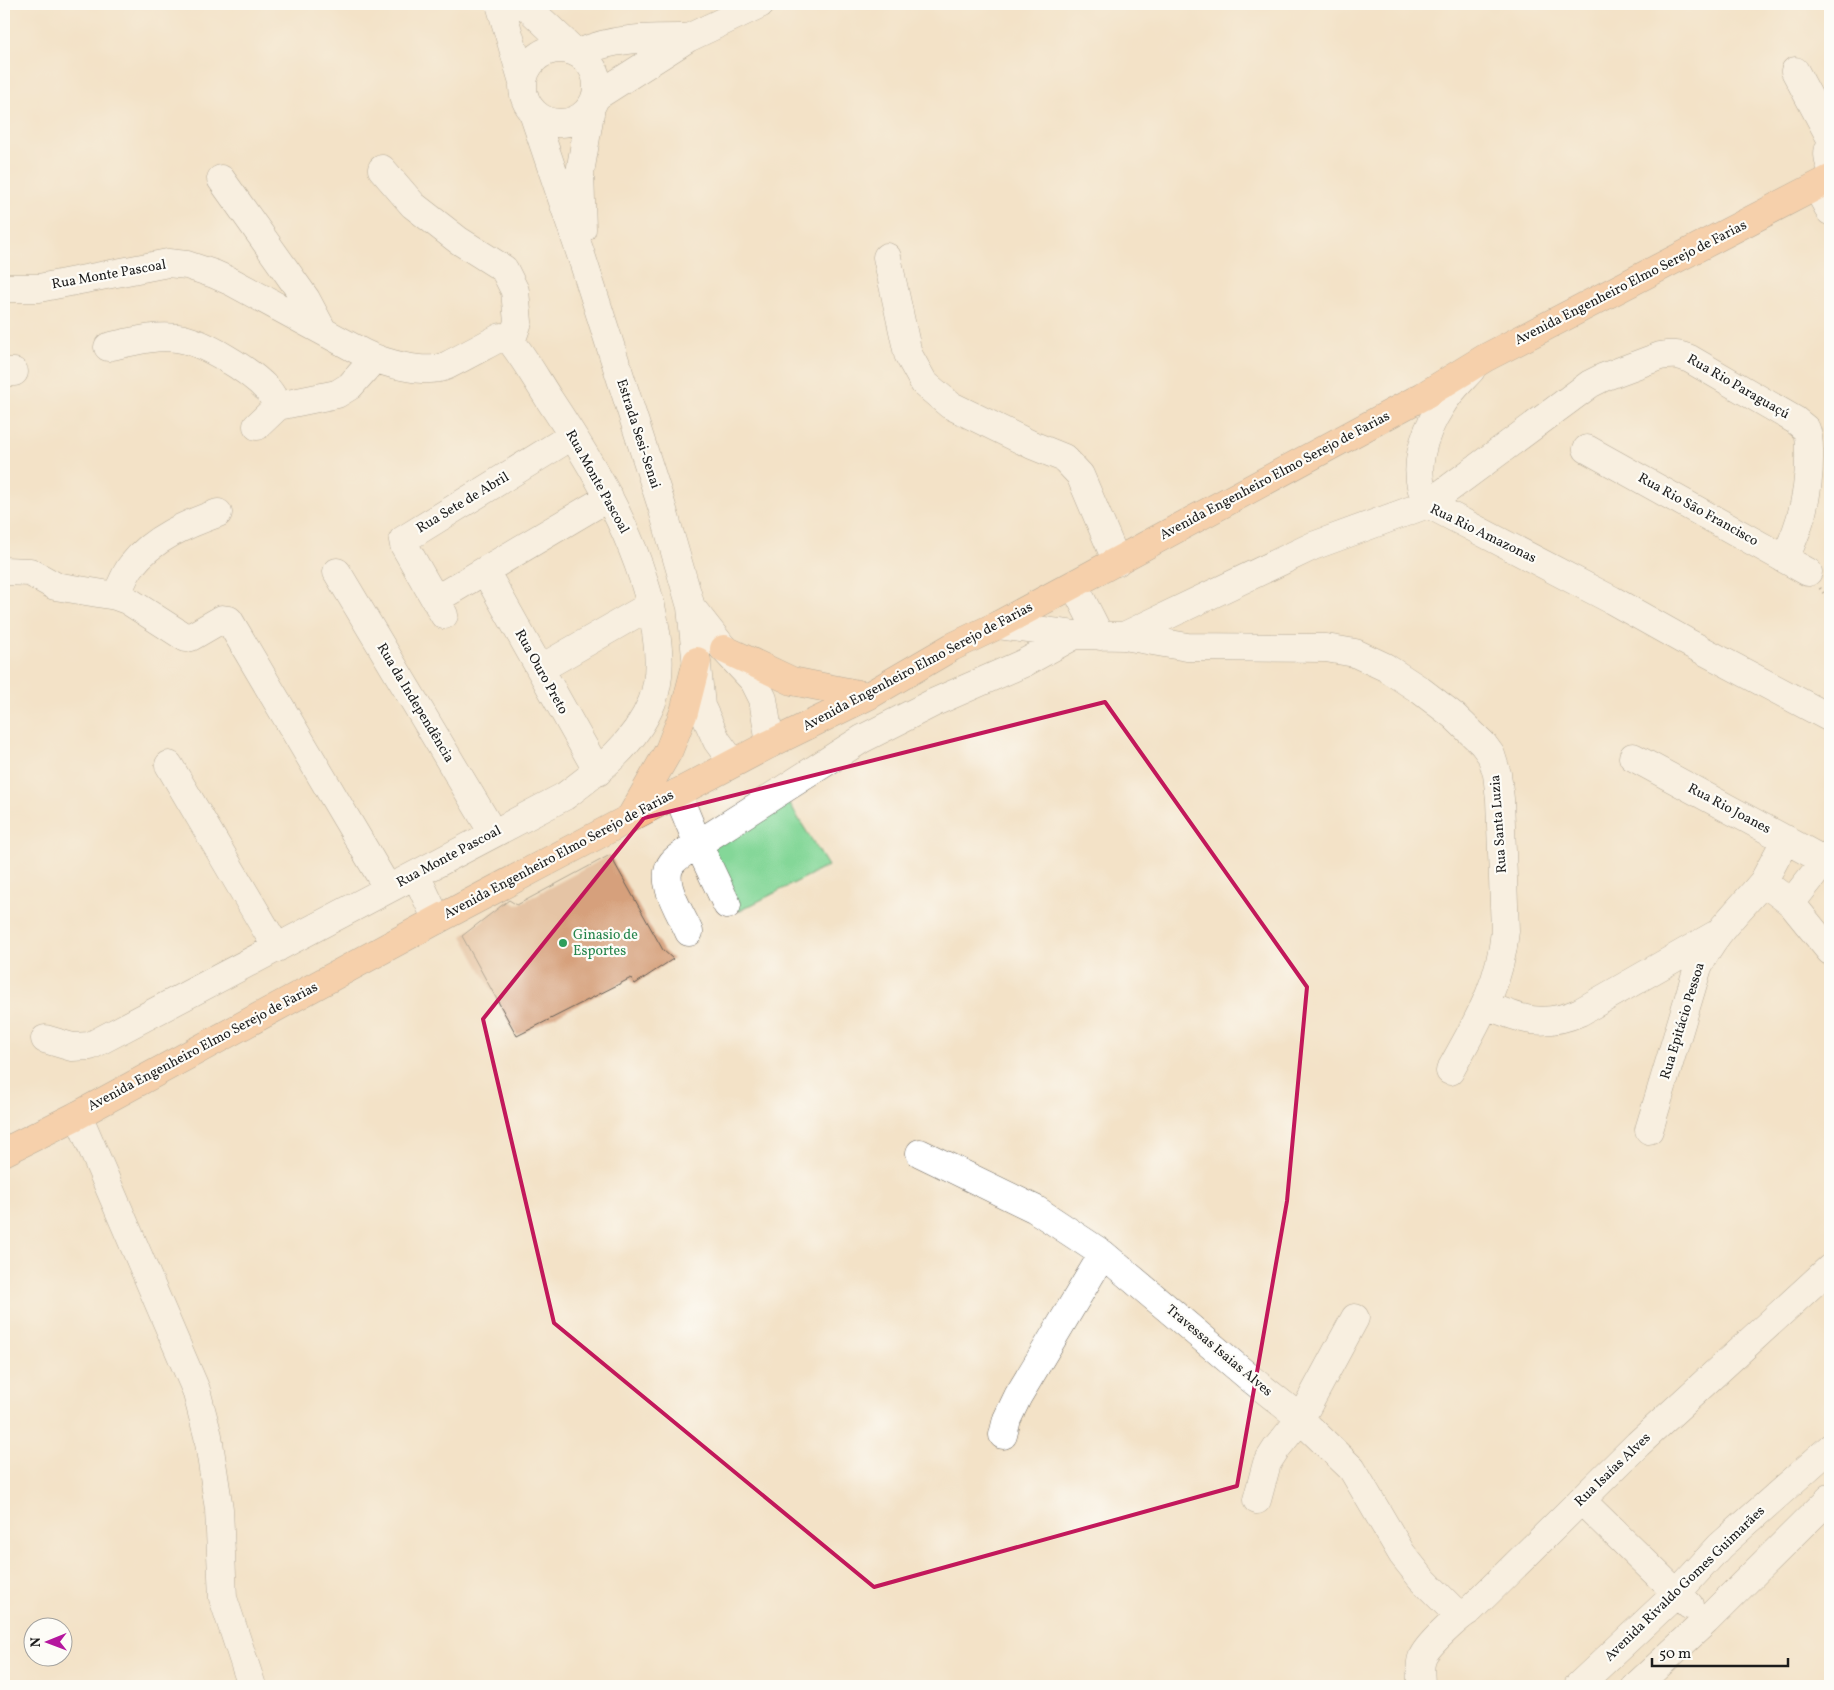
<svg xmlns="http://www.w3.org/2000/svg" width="1834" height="1690" viewBox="0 0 1834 1690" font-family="Vollkorn,serif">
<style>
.green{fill:#84d798;stroke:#507a5a}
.building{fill:#d6a07c}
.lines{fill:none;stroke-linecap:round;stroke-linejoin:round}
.minor-casing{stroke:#676158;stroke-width:29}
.major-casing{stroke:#676158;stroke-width:29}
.path{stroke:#676158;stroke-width:3;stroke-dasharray:1 4;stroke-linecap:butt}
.minor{stroke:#fff;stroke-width:28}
.major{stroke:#fabb8b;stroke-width:28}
.marked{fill:none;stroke:#c2185b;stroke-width:4;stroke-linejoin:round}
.leisure-dot{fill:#2e9e5b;stroke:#fdfcf7;stroke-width:2}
.labels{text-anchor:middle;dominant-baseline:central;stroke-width:4.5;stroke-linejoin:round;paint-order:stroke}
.street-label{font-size:14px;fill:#1c1c1c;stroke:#fdfcf7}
.leisure-label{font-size:14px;fill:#27864d;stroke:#fdfcf7;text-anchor:start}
</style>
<rect width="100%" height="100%" fill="#fdfcf7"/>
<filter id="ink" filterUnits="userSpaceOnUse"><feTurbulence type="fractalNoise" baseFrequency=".02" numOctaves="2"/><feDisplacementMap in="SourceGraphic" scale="10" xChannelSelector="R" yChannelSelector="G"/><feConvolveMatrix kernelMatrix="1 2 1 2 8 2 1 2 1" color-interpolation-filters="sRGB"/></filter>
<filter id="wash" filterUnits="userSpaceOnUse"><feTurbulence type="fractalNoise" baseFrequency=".0096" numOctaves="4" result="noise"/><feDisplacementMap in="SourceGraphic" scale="20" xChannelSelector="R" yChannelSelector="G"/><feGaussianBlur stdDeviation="1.12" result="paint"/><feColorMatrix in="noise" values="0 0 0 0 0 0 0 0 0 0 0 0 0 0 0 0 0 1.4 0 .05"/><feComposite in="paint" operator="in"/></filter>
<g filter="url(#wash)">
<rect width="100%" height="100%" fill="#f3e2c7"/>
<path class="green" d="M 787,800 L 828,866 L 739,911 L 709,843 Z"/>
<g id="blocks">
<path class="building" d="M 610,855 L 663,950 L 673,959 L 635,984 L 631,978 L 517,1036 L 462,936 L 509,900 L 517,905 Z"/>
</g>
</g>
<g filter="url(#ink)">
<use href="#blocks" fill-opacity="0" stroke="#676158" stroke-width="1"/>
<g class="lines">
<defs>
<path id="minor" d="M 500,4 L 523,82
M 524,4 L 572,49
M523 86a37 37 0 1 1 74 0a37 37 0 1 1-74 0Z
M 579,53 C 613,37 651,38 688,38
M 1795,71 L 1830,137
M 597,96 L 688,38 L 760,4
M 532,110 L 583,261 L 662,507 L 691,607 L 701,706 L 717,741 L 733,763
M 1830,147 C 1827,151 1828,159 1830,164
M 382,169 L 413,205 L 458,240 L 504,269 L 515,291 L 518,322 L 511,342
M 221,179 L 306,299 L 323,331
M 1817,187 L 1830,211
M 582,229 L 580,173 L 591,107
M 887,257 L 908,354 L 924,383 L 950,405 L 1032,445 L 1064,458 L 1080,475 L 1117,562
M 4,288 L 39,288 L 168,263 L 187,265 L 214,274 L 232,282 L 363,353 C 383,363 425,375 446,366 C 464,357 482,347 501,337 L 509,339 C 524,357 536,379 549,399 C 594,467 638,539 654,620 C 659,648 662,676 652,702 C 635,744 600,770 565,796 L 90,1046 L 72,1047 L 45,1039
M 108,347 C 131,342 153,335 177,338 C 203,341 249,370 267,389 C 272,394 274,400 278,406
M 4,372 L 14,372
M 257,426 L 278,406 L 337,394 L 350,386 L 374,359
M 1587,449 L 1808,572
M 1428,504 L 1612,600 L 1685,641 L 1830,718
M 1428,504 C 1410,473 1423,434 1441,406 C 1449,392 1460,382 1471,370
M 4,571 L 30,572 L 55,586 L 116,596 L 127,600 L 186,638 L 191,637 L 222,619 L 229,620 L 388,889
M 485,571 L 598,772
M 337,572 L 493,833
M 1074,585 L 1100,636
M 116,596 C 121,586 125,573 132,565 C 153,538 187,524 218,513
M 435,600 L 609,497
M 691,607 L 724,649 L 754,681 L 763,699 L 770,744
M 444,615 L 404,545 L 403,540 L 572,436
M 998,625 L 1075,635 L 1124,636 L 1187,647 L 1326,648 L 1355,653 L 1385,667 L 1420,690 L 1454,716 L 1483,744 L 1491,755 L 1497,774 L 1500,799 L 1505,931 C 1500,987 1476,1023 1450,1071
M 1124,636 L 1313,546 L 1428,504 L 1590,384 L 1604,377 L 1660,356 C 1672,354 1679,354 1690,359 L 1795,420 L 1806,429 C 1809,436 1809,444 1809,451 C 1810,490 1802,525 1784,559
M 540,669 L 651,605
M 1633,757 L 1825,861
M 169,765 L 277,948
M 677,793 L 698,844 L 727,905
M 416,875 L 437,920
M 1763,882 L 1786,839
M 1791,903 L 1830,854
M 689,932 C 681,913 658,881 672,863 C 678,855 690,850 698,844 L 862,739 L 935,702 L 1024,663 L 1075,635
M 1486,1005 C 1521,1020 1544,1028 1580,1012 L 1715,935
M 78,1115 L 196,1390 L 208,1436 L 219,1509 L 223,1598 L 252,1686
M 1649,1130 L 1698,967 C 1714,932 1739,911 1763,882 L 1791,903 L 1830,951
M 920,1153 L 1035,1209 L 1103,1254 L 1251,1379 L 1295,1414 L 1352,1469 L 1402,1554 L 1421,1578 L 1459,1616
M 1003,1435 L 1007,1419 L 1018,1396 L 1103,1254
M 1257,1500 L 1267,1463 L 1276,1449 L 1301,1418 L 1355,1318
M 1581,1500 L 1689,1605
M 1421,1686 C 1421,1678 1419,1666 1422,1658 C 1426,1646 1459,1616 1470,1610 L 1638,1444 L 1830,1268
M 1578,1686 L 1677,1593 L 1720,1546 L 1830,1448
M 1636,1686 L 1706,1621 L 1830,1498"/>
<path id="major" d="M 724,649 L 792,681 L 868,696
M 630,818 L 669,750 L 684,712 L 697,661
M 4,1152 L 78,1115 L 437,920 L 630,818 L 770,744 L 868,696 L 952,647 L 998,625 L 1423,396 L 1485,358 L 1830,179"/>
</defs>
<use href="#minor" class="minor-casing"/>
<use href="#major" class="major-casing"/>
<path class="path" d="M 1820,588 L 1830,602"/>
<use href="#minor" class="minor"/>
<use href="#major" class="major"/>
</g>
</g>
<path d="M0 0H1834V1690H0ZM 1105,702 L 1307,987 L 1287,1201 L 1237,1486 L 874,1587 L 554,1323 L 483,1019 L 644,818 Z" fill="#f3e2c7" fill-opacity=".55" fill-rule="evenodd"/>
<path class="marked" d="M 1105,702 L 1307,987 L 1287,1201 L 1237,1486 L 874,1587 L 554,1323 L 483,1019 L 644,818 Z"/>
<circle class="leisure-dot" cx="563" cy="943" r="5"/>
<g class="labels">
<g class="street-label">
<text transform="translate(109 275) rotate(-10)">Rua Monte Pascoal</text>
<text transform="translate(1631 283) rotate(-27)">Avenida Engenheiro Elmo Serejo de Farias</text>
<text transform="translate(1738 387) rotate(30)">Rua Rio Paraguaçú</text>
<text transform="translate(638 434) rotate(72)">Estrada Sesi-Senai</text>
<text transform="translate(1275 476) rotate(-28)">Avenida Engenheiro Elmo Serejo de Farias</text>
<text transform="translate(597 482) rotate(61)">Rua Monte Pascoal</text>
<text transform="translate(463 503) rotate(-31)">Rua Sete de Abril</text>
<text transform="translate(1698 510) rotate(29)">Rua Rio São Francisco</text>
<text transform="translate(1483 534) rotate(26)">Rua Rio Amazonas</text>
<text transform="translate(918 667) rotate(-28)">Avenida Engenheiro Elmo Serejo de Farias</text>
<text transform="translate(541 672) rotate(61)">Rua Ouro Preto</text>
<text transform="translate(415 703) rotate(59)">Rua da Independência</text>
<text transform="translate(1729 809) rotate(28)">Rua Rio Joanes</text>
<text transform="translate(1499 824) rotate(-94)">Rua Santa Luzia</text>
<text transform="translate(559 855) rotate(-28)">Avenida Engenheiro Elmo Serejo de Farias</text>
<text transform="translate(449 857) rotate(-28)">Rua Monte Pascoal</text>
<text transform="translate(1683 1021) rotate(-73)">Rua Epitácio Pessoa</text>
<text transform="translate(203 1047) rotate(-28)">Avenida Engenheiro Elmo Serejo de Farias</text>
<text transform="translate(1219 1351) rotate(40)">Travessas Isaias Alves</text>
<text transform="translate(1613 1470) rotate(-44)">Rua Isaías Alves</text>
<text transform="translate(1685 1584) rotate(-44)">Avenida Rivaldo Gomes Guimarães</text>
</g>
<g class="leisure-label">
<text x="573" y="935">Ginasio de<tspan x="573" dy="16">Esportes</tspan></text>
</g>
</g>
<rect width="1834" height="1690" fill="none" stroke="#fdfcf7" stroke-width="20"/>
<g transform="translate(48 1642) rotate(269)"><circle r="24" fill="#fdfcf7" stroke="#a3a29f"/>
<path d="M0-4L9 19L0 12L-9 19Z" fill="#b5179e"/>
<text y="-8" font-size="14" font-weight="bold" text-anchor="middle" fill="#1c1c1c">N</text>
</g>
<path d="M1652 1658v8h136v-8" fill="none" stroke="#1c1c1c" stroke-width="2.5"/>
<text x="1659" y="1658" font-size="15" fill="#1c1c1c" stroke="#fdfcf7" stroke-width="4" paint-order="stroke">50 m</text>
</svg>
